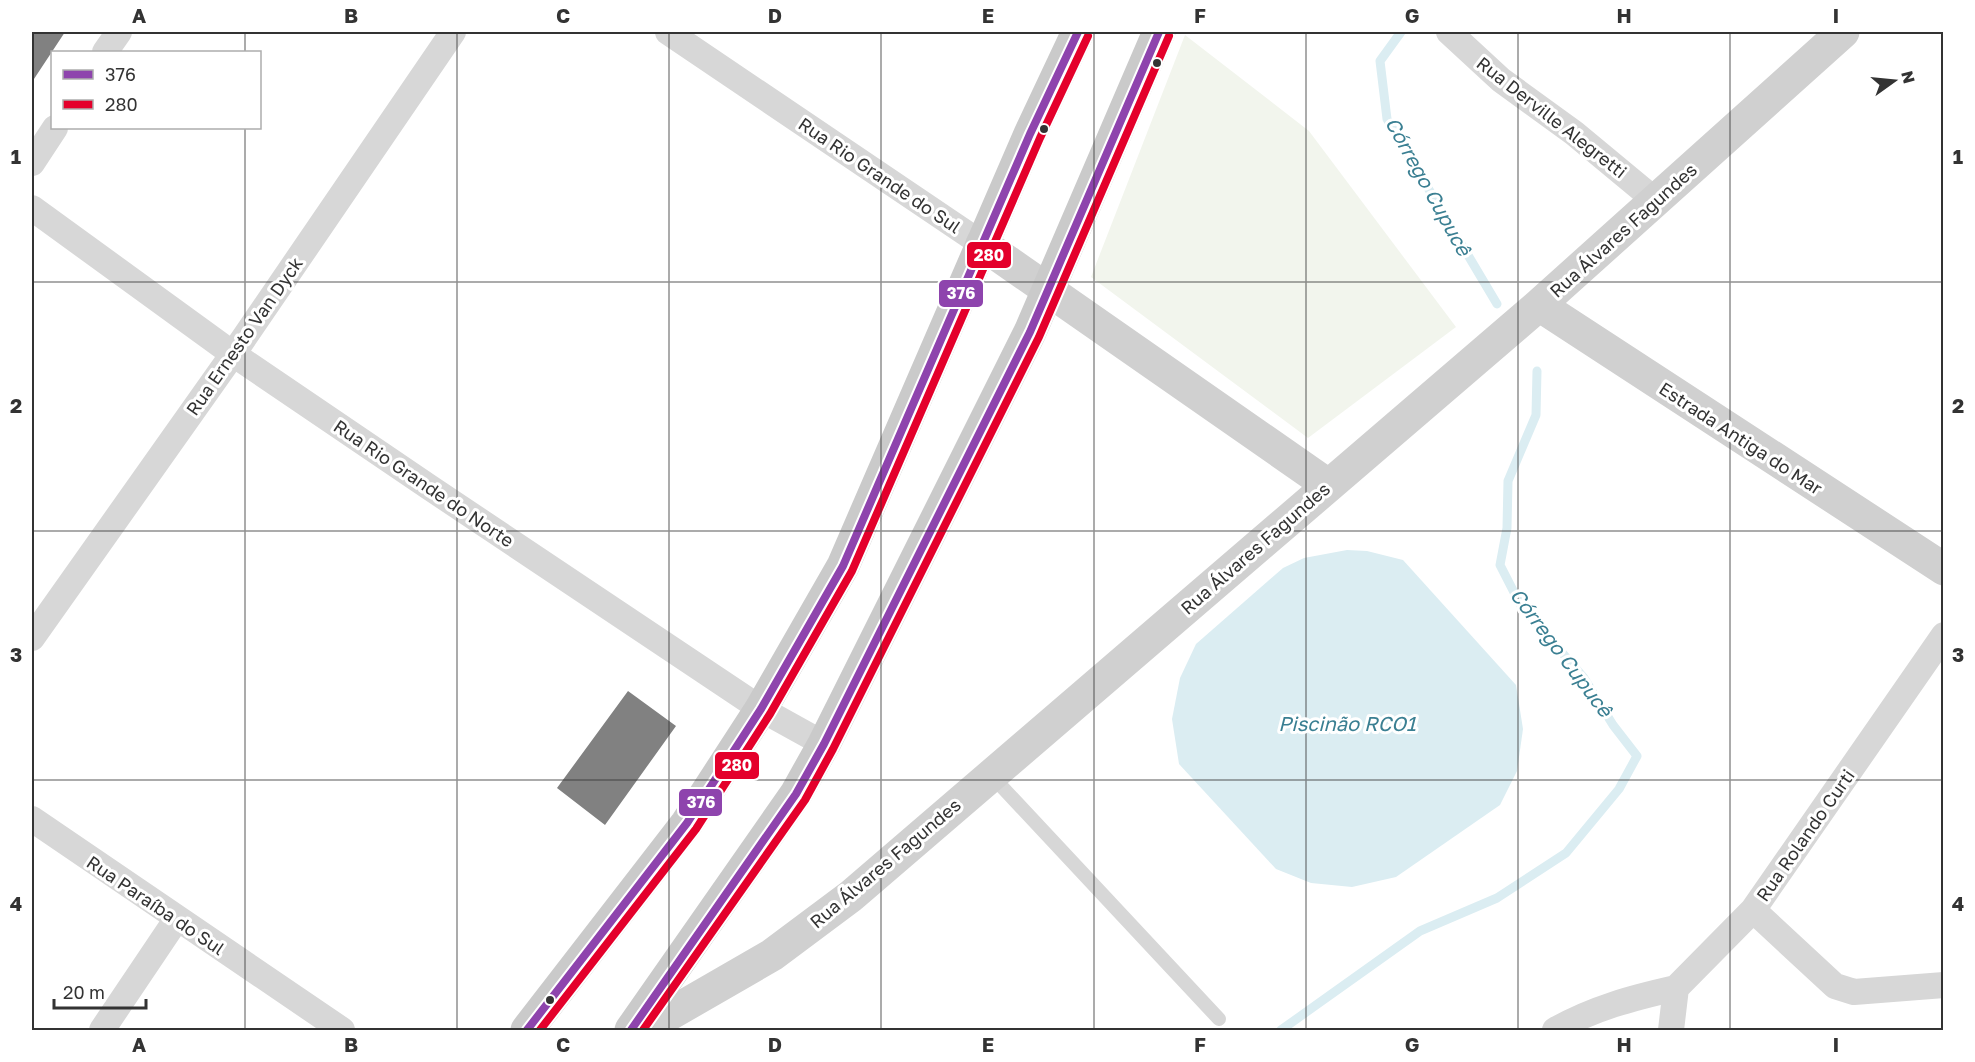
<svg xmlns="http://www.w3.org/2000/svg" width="1975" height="1062" viewBox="0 0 1975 1062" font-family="'Golos Text',sans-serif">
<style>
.green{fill:#f2f5ed}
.water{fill:#dbedf2}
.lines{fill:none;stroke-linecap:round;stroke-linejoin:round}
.stream{stroke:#dbedf2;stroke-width:9}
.building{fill:#818181}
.lane{stroke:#d7d7d7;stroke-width:14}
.street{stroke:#d7d7d7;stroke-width:26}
.secondary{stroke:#d0d0d0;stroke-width:33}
.primary{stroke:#cacaca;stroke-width:33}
.bus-1-casing{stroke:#fff;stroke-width:12}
.bus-2-casing{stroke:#fff;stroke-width:12}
.bus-1{stroke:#8e44ad;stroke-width:8}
.bus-2{stroke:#e4002b;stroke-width:8}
.grid{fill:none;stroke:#333;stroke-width:1.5;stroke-opacity:0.55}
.bus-dot{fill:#333;stroke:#fff;stroke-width:2}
.labels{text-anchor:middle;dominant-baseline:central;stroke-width:6;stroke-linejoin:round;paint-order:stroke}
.street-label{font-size:18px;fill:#333;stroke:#fff}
.water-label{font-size:20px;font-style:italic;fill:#3a7f92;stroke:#fff}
.line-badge{stroke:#fff;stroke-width:2}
.badge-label{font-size:16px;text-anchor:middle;font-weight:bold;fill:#fff}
.neatline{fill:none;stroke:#333;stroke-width:2}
.grid-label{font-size:20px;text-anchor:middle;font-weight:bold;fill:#333}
</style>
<rect width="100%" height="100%" fill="#fff"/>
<path class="green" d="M 1185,35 L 1309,131 L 1456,327 L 1308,438 L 1091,277 Z"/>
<path class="water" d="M 1347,550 L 1367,551 L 1403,560 L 1516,685 L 1523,729 L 1517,771 L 1500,805 L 1396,877 L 1352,887 L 1311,883 L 1276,869 L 1179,764 L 1172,719 L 1180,678 L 1196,644 L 1283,568 L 1304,558 Z"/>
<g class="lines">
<path class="stream" d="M 1401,32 L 1380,61 L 1387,119 L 1497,304
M 1281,1030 L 1420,931 L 1497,898 L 1566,853 L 1619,789 L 1637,756 L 1613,725 L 1584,678 L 1520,604 L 1500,565 L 1507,528 L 1508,481 L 1536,415 L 1537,371"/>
</g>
<path class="building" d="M 32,32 L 65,32 L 32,82 Z
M 628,691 L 676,726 L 605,825 L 557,788 Z"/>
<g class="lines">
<path class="lane" d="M 990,774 L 1219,1019"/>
<path class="street" d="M 668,32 L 982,244
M 1449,32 L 1501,80 L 1574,133 L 1656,201
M 105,52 L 119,32
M 32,163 L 55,128
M 32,208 L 233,354 L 429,487 L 761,709 L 824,744
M 32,638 L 233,354 L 453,32
M 32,819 L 342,1030
M 1753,910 L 1835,986 L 1854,992 L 1944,985
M 102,1030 L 176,920
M 1555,1030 C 1594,1008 1632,998 1676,988
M 1671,1030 L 1676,988 L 1753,910 L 1944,635"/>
<path class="secondary" d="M 982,244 L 1328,485
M 1539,305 L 1944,569
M 642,1030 L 772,955 L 851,896 L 1539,305 L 1843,32"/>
<path class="primary" d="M 527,1030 L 687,823 L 761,709 L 843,566 L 1030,134 L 1078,32
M 631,1030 L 796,794 L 824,744 L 1030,332 L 1159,32"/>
<defs>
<path id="bus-1" d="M 527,1030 L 687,823 L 761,709 L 843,566 L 1030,134 L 1078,32
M 631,1030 L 796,794 L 824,744 L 1030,332 L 1159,32"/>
<path id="bus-2" d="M 540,1030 L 696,829 L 770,714 L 852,571 L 1040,138 L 1088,36
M 643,1030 L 805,800 L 833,749 L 1039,337 L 1169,36"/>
</defs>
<use href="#bus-1" class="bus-1-casing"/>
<use href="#bus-2" class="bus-2-casing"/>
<use href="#bus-1" class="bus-1"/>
<use href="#bus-2" class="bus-2"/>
</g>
<path class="grid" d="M 245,32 L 245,52M 457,32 L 457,1030M 669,32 L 669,1030M 881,32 L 881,1030M 1094,32 L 1094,1030M 1306,32 L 1306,1030M 1518,32 L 1518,1030M 1730,32 L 1730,1030M 245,128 L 245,1030M 32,282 L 1944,282M 32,531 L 1944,531M 32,780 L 1944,780"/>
<g class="bus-dot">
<circle cx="1157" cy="63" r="5"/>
<circle cx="1044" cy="129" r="5"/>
<circle cx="550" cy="1000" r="5"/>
</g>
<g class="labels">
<g class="street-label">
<text transform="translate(1552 117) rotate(38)">Rua Derville Alegretti</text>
<text transform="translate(880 175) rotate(34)">Rua Rio Grande do Sul</text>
<text transform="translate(1623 230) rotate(-42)">Rua Álvares Fagundes</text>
<text transform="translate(244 336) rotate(-55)">Rua Ernesto Van Dyck</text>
<text transform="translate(1741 438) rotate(33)">Estrada Antiga do Mar</text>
<text transform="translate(424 483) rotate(34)">Rua Rio Grande do Norte</text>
<text transform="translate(1255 548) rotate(-41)">Rua Álvares Fagundes</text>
<text transform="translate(1805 835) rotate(-55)">Rua Rolando Curti</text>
<text transform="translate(885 863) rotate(-40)">Rua Álvares Fagundes</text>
<text transform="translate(156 905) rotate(34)">Rua Paraíba do Sul</text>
</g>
<g class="water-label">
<text transform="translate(1429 186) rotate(61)">Córrego Cupucê</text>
<text transform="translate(1562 652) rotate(53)">Córrego Cupucê</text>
<text x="1347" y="723">Piscinão RCO1</text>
</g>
</g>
<g class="line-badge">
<rect x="966" y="241" width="46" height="28" rx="6" fill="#e4002b"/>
<rect x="938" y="279" width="46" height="29" rx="6" fill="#8e44ad"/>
<rect x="714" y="751" width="46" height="29" rx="6" fill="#e4002b"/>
<rect x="678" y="788" width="45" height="29" rx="6" fill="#8e44ad"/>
</g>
<g class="badge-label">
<text x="989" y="261">280</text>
<text x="961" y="299">376</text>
<text x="737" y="771">280</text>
<text x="701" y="808">376</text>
</g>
<rect width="1975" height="1062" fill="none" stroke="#ffffff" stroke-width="66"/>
<rect x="51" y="51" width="210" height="78" fill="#ffffff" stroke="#adadad" stroke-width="1.5"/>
<rect x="63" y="70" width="30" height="9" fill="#8e44ad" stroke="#adadad" stroke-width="1.5"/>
<text x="105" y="81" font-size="18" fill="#333333">376</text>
<rect x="63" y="100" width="30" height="9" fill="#e4002b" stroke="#adadad" stroke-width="1.5"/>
<text x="105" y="111" font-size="18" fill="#333333">280</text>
<g transform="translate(1894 81) rotate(75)" stroke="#ffffff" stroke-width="4.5" paint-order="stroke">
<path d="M0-4.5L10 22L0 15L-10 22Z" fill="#333333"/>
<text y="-9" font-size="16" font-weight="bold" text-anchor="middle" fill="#333333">N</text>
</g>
<path d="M54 999v9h92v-9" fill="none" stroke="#333333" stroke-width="3"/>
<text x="63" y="999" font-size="18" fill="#333333" stroke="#ffffff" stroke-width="4.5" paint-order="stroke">20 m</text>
<rect x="33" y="33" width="1909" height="996" class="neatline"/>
<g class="grid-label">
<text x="139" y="23">A</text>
<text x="351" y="23">B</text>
<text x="563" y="23">C</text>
<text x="775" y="23">D</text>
<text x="988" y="23">E</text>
<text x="1200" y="23">F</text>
<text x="1412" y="23">G</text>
<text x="1624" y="23">H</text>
<text x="1836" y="23">I</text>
<text x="16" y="164">1</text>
<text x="1958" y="164">1</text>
<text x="16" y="413">2</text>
<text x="1958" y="413">2</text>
<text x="16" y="662">3</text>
<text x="1958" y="662">3</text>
<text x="16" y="911">4</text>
<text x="1958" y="911">4</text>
<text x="139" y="1052">A</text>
<text x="351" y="1052">B</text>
<text x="563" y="1052">C</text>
<text x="775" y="1052">D</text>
<text x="988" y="1052">E</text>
<text x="1200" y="1052">F</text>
<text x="1412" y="1052">G</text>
<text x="1624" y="1052">H</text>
<text x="1836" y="1052">I</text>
</g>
</svg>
